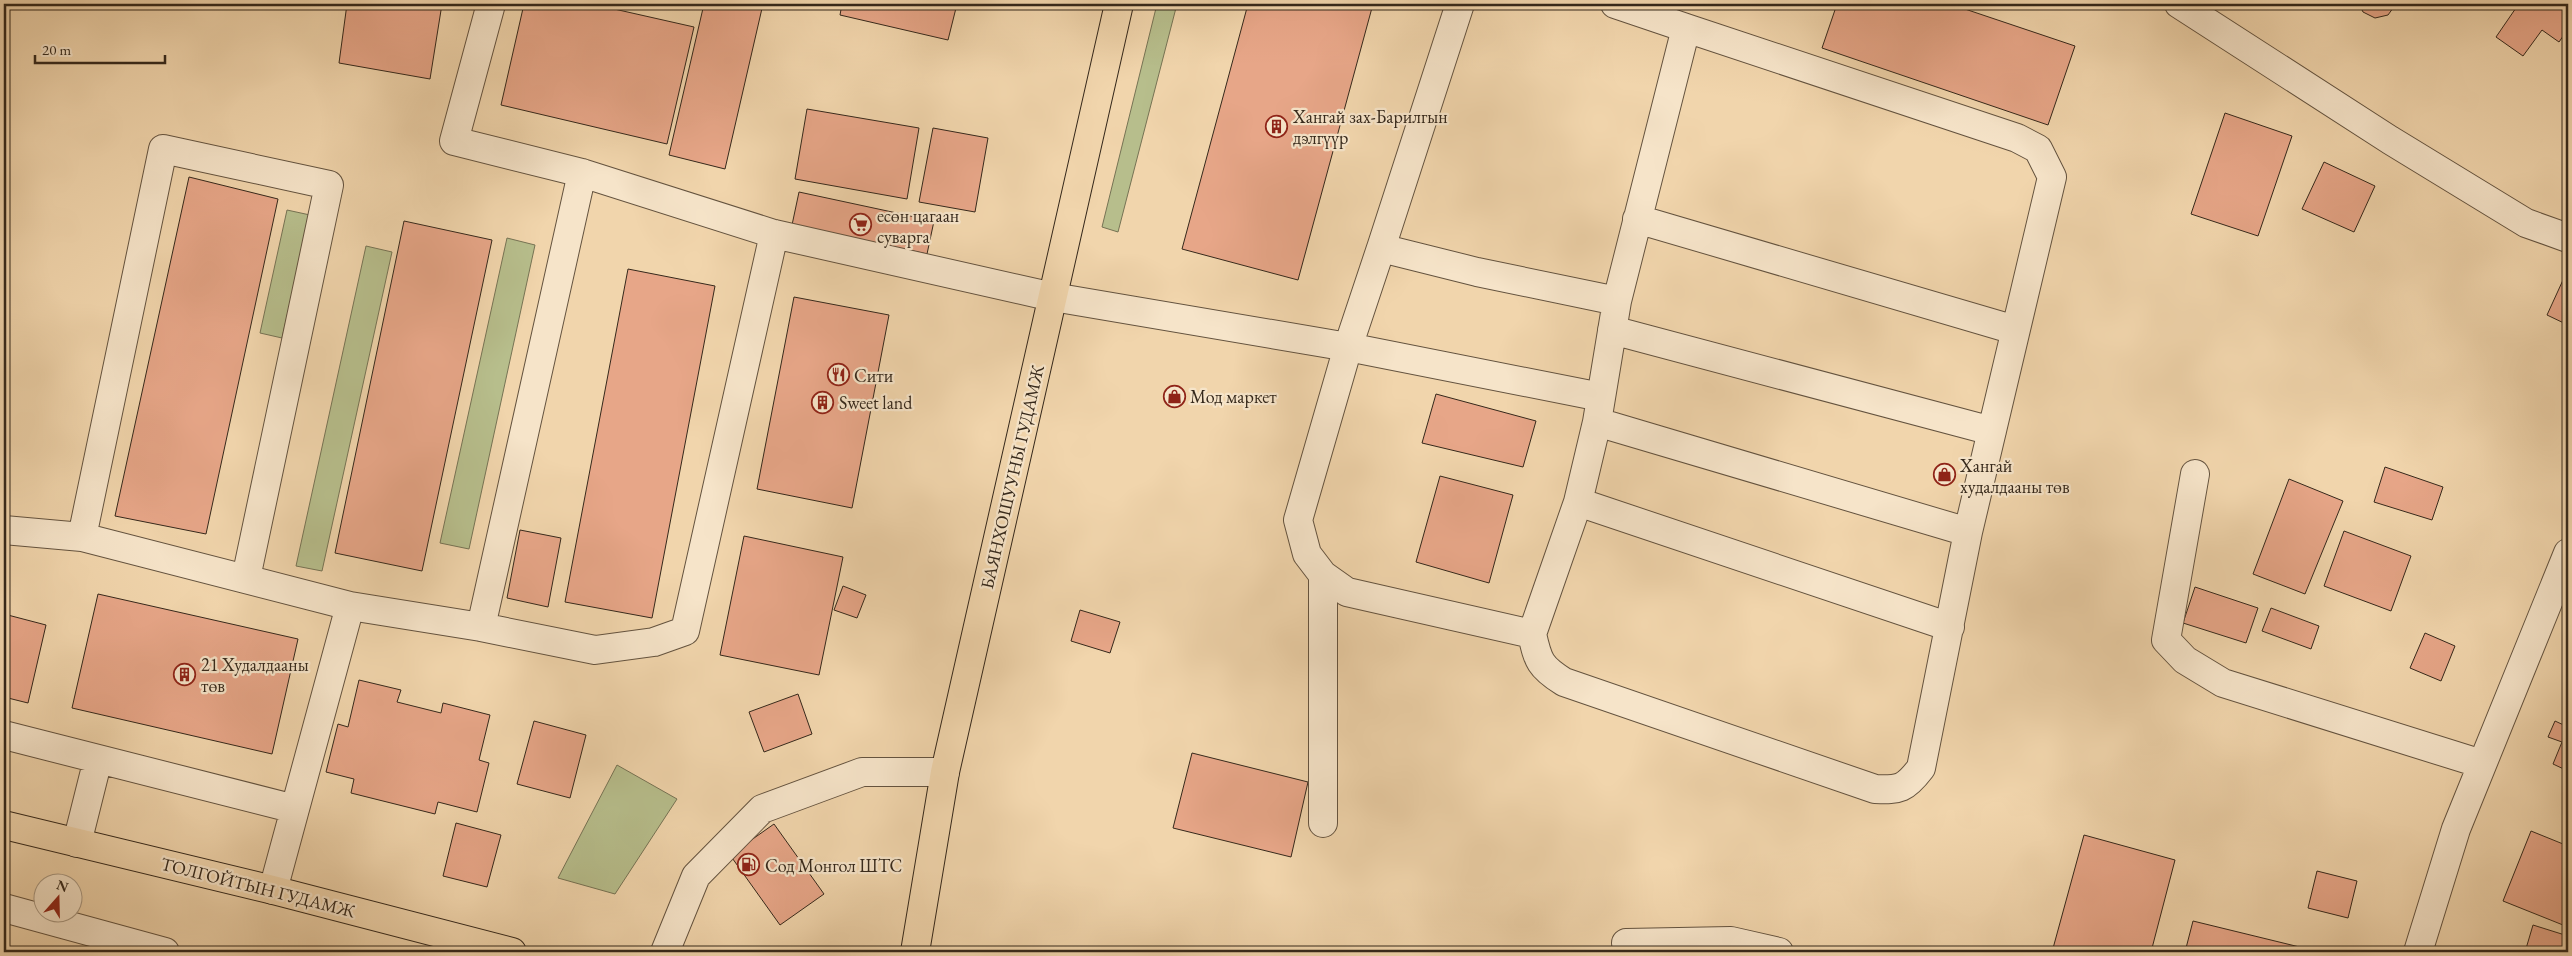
<svg xmlns="http://www.w3.org/2000/svg" width="2572" height="956" viewBox="0 0 2572 956" font-family="'EB Garamond',serif">
<style>
.green{fill:#b7be8c;stroke:#767354}
.building{fill:#e7a688;stroke:#35281b}
.lines{fill:none;stroke-linecap:round;stroke-linejoin:round}
.minor-casing{stroke:#64533f;stroke-width:30}
.major-casing{stroke:#35281b;stroke-width:30}
.minor{stroke:#f6e4c9;stroke-width:28}
.major{stroke:#f1d5ac;stroke-width:28}
.labels{text-anchor:middle;dominant-baseline:central;stroke-width:4.5;stroke-linejoin:round;paint-order:stroke}
.poi-label{font-size:18px;fill:#35281b;stroke:#f6e4c9;text-anchor:start}
.street-label{font-size:18px;fill:#35281b;stroke:#f6e4c9}
</style>
<rect width="100%" height="100%" fill="#f1d5ac"/>
<filter id="stains"><feTurbulence type="fractalNoise" baseFrequency=".004" numOctaves="4"/><feColorMatrix values="0 0 0 0 .2 0 0 0 0 .09 0 0 0 0 .02 0 0 0 .5 -.17"/></filter>
<radialGradient id="worn" r=".72"><stop offset=".6" stop-color="#630" stop-opacity="0"/><stop offset="1" stop-color="#630" stop-opacity=".3"/></radialGradient>
<path class="green" d="M 1157,4 L 1177,4 L 1118,232 L 1102,227 Z
M 287,210 L 310,215 L 282,338 L 260,333 Z
M 507,238 L 535,245 L 469,549 L 440,543 Z
M 366,246 L 392,252 L 322,571 L 296,566 Z
M 617,765 L 677,799 L 615,894 L 558,878 Z"/>
<path class="building" d="M 347,4 L 442,4 L 430,79 L 339,63 Z
M 524,4 L 592,4 L 694,27 L 667,144 L 501,105 Z
M 704,4 L 763,4 L 725,169 L 669,155 Z
M 842,4 L 957,4 L 948,40 L 840,15 Z
M 1248,4 L 1373,4 L 1298,280 L 1182,249 Z
M 1837,4 L 1950,4 L 2075,46 L 2048,125 L 1822,48 Z
M 2359,4 L 2396,4 L 2388,15 L 2375,18 L 2363,12 Z
M 2517,4 L 2568,4 L 2568,29 L 2559,42 L 2542,30 L 2523,56 L 2496,37 L 2518,5 Z
M 807,109 L 919,128 L 907,199 L 795,179 Z
M 2225,113 L 2292,136 L 2258,236 L 2191,214 Z
M 933,128 L 988,138 L 975,212 L 919,202 Z
M 2324,162 L 2375,186 L 2354,232 L 2302,209 Z
M 189,177 L 278,199 L 206,534 L 115,516 Z
M 799,192 L 934,221 L 927,254 L 792,225 Z
M 404,221 L 492,240 L 422,571 L 335,553 Z
M 628,269 L 715,286 L 652,618 L 565,602 Z
M 2563,280 L 2568,283 L 2568,325 L 2547,315 Z
M 794,297 L 889,315 L 852,508 L 757,489 Z
M 1436,394 L 1536,421 L 1523,467 L 1422,443 Z
M 2385,467 L 2443,487 L 2432,520 L 2374,502 Z
M 1440,476 L 1513,495 L 1489,583 L 1416,562 Z
M 2289,479 L 2343,501 L 2305,594 L 2253,574 Z
M 520,530 L 561,538 L 548,607 L 507,598 Z
M 2344,531 L 2411,556 L 2391,611 L 2324,586 Z
M 744,536 L 843,557 L 819,675 L 720,655 Z
M 843,586 L 866,595 L 857,618 L 834,610 Z
M 2195,587 L 2258,608 L 2246,643 L 2183,623 Z
M 98,594 L 298,639 L 272,754 L 72,708 Z
M 2271,608 L 2319,626 L 2311,649 L 2262,631 Z
M 1080,610 L 1120,622 L 1110,653 L 1071,641 Z
M 4,614 L 46,625 L 28,703 L 4,697 Z
M 2425,633 L 2455,646 L 2441,681 L 2410,668 Z
M 359,680 L 401,690 L 397,702 L 441,713 L 443,703 L 490,715 L 479,760 L 489,763 L 477,812 L 438,802 L 435,814 L 351,793 L 354,779 L 326,772 L 338,724 L 348,727 Z
M 798,694 L 812,734 L 764,752 L 749,712 Z
M 534,721 L 586,735 L 570,798 L 517,784 Z
M 2555,721 L 2568,727 L 2568,771 L 2553,764 L 2562,742 L 2548,737 Z
M 1192,753 L 1308,782 L 1291,857 L 1173,828 Z
M 456,823 L 501,835 L 487,887 L 443,876 Z
M 774,824 L 824,894 L 780,925 L 730,855 Z
M 2531,831 L 2568,846 L 2568,927 L 2503,901 Z
M 2084,835 L 2175,860 L 2151,952 L 2052,952 Z
M 2317,871 L 2357,881 L 2348,918 L 2308,908 Z
M 2193,921 L 2320,952 L 2185,952 Z
M 2533,925 L 2568,936 L 2568,952 L 2525,952 Z"/>
<g class="lines">
<defs>
<path id="minor" d="M 491,4 L 454,141 L 582,173 L 774,234 L 1053,297 L 1348,347 L 1298,520 L 1307,554 L 1323,575 L 1347,592 L 1532,634 L 1578,502 L 1597,422 L 1617,301 L 1477,272 L 1381,248 L 1460,4
M 1615,4 L 1686,28 L 1617,301
M 2179,4 L 2390,140 L 2526,223 L 2568,238
M 1637,219 L 2015,330
M 1381,248 L 1348,347 L 1601,397
M 1612,330 L 1992,431
M 1597,422 L 1968,532
M 2195,474 L 2166,640 L 2185,660 L 2223,683 L 2482,764
M 1578,502 L 1950,627
M 4,530 L 82,537 L 350,606 L 481,627 L 595,650 L 654,642 L 685,631 L 774,234
M 82,537 L 163,149 L 329,185 L 246,578
M 1323,575 L 1323,823
M 481,627 L 582,173
M 1532,634 C 1538,661 1540,667 1564,682 L 1875,789 C 1900,790 1905,789 1921,768 L 1968,532 L 2052,177 L 2038,149 L 2017,138 L 1686,28
M 4,735 L 295,809
M 77,843 L 98,759
M 273,890 L 350,606
M 4,908 L 165,952
M 1626,943 L 1731,941 L 1779,952
M 665,952 L 696,876 L 762,809 L 862,772 L 945,772
M 2418,952 L 2456,829 L 2568,553"/>
<path id="major" d="M 4,825 L 273,890 L 512,952
M 915,952 L 945,772 L 1119,4"/>
</defs>
<use href="#minor" class="minor-casing"/>
<use href="#major" class="major-casing"/>
<use href="#minor" class="minor"/>
<use href="#major" class="major"/>
</g>
<defs>
<symbol id="building-ring" viewBox="-11 -11 22 22"><circle r="9.5" fill="#f6e4c9" stroke="#8f2418" stroke-width="1.5"/><path d="M-4-6H4V6H1V3H-1V6H-4ZM-2.5-4.3h1.7v1.8h-1.7ZM.8-4.3h1.7v1.8H.8ZM-2.5-1h1.7V.8h-1.7ZM.8-1h1.7V.8H.8Z" fill="#8f2418"/></symbol>
<symbol id="supermarket-ring" viewBox="-11 -11 22 22"><circle r="9.5" fill="#f6e4c9" stroke="#8f2418" stroke-width="1.5"/><path d="M-6-5.5h2.5l.6 2H6L4.5 2H-2.5L-4.4-4H-6ZM-1.5 3.2a1.3 1.3 0 1 0 .1 0ZM3 3.2a1.3 1.3 0 1 0 .1 0Z" fill="#8f2418"/></symbol>
<symbol id="restaurant-ring" viewBox="-11 -11 22 22"><circle r="9.5" fill="#f6e4c9" stroke="#8f2418" stroke-width="1.5"/><path d="M-5-6h1v4h1v-4h1v4h1v-4h1v5L-1.5 .5V6h-2V.5L-5-1ZM5-6V6H3V1.5H1.5Q1.5-4 5-6Z" fill="#8f2418"/></symbol>
<symbol id="shop-ring" viewBox="-11 -11 22 22"><circle r="9.5" fill="#f6e4c9" stroke="#8f2418" stroke-width="1.5"/><path d="M-5-2.5h2.3a2.7 3.5 0 0 1 5.4 0H5L5.5 6h-11ZM-1.5-2.5h3a1.5 2.3 0 0 0-3 0Z" fill="#8f2418"/></symbol>
<symbol id="fuel-ring" viewBox="-11 -11 22 22"><circle r="9.5" fill="#f6e4c9" stroke="#8f2418" stroke-width="1.5"/><path d="M-5.5-6h7V0h2V4h1.3V-2.5L3-4.5l.8-.8L6-3V5H2.5V1h-1V6h-7ZM-4.2-4.7v3.2H.2V-4.7Z" fill="#8f2418"/></symbol>
</defs>
<g fill-rule="evenodd">
<use href="#building-ring" x="1264" y="114" width="25" height="25"/>
<use href="#supermarket-ring" x="848" y="212" width="25" height="25"/>
<use href="#restaurant-ring" x="826" y="362" width="25" height="25"/>
<use href="#shop-ring" x="1162" y="384" width="25" height="25"/>
<use href="#building-ring" x="810" y="390" width="25" height="25"/>
<use href="#shop-ring" x="1932" y="462" width="25" height="25"/>
<use href="#building-ring" x="172" y="662" width="25" height="25"/>
<use href="#fuel-ring" x="736" y="852" width="25" height="25"/>
</g>
<g class="labels">
<g class="poi-label">
<text x="1293" y="116">Хангай зах-Барилгын<tspan x="1293" dy="21">дэлгүүр</tspan></text>
<text x="877" y="215">есөн цагаан<tspan x="877" dy="21">суварга</tspan></text>
<text x="854" y="375">Сити</text>
<text x="1190" y="396">Мод маркет</text>
<text x="839" y="402">Sweet land</text>
<text x="1960" y="465">Хангай<tspan x="1960" dy="21">худалдааны төв</tspan></text>
<text x="201" y="664">21 Худалдааны<tspan x="201" dy="21">төв</tspan></text>
<text x="765" y="865">Сод Монгол ШТС</text>
</g>
<g class="street-label">
<text transform="translate(1012 477) rotate(-77)">БАЯНХОШУУНЫ ГУДАМЖ</text>
<text transform="translate(258 887) rotate(14)">ТОЛГОЙТЫН ГУДАМЖ</text>
</g>
</g>
<rect width="2572" height="956" fill="none" stroke="#f1d5ac" stroke-width="20"/>
<rect x="5" y="5" width="2562" height="946" fill="none" stroke="#35281b" stroke-width="2.5"/>
<rect x="10" y="10" width="2552" height="936" fill="none" stroke="#35281b"/>
<g transform="translate(58 898) rotate(20)"><circle r="24" fill="#f6e4c9" stroke="#a99983"/>
<path d="M0-4L9 19L0 12L-9 19Z" fill="#8f2418"/>
<text y="-8" font-size="14" font-weight="bold" text-anchor="middle" fill="#35281b">N</text>
</g>
<path d="M35 55v8h130v-8" fill="none" stroke="#35281b" stroke-width="2.5"/>
<text x="42" y="55" font-size="15" fill="#35281b" stroke="#f6e4c9" stroke-width="4" paint-order="stroke">20 m</text>
<rect width="100%" height="100%" filter="url(#stains)"/>
<rect width="100%" height="100%" fill="url(#worn)"/>
</svg>
